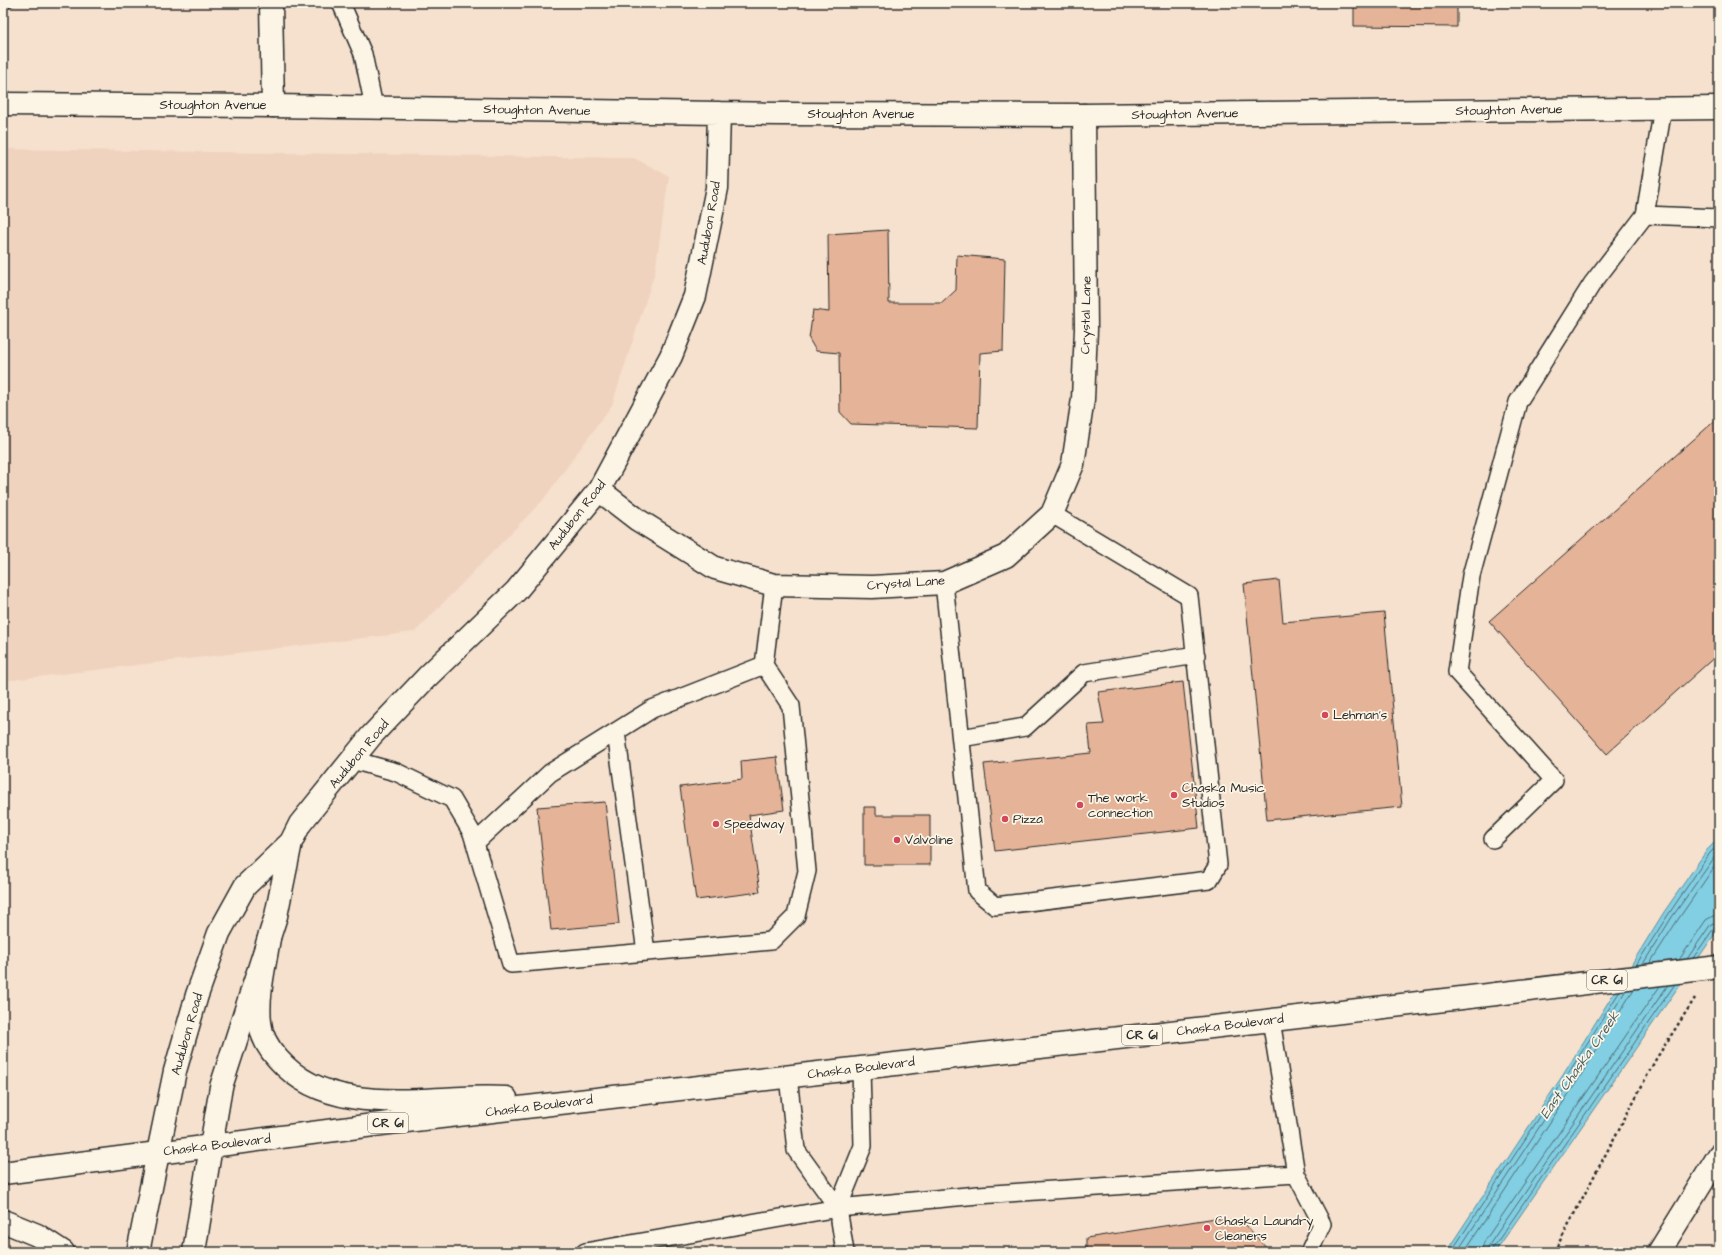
<svg xmlns="http://www.w3.org/2000/svg" width="1722" height="1255" viewBox="0 0 1722 1255" font-family="'Architects Daughter',sans-serif">
<style>
.built{fill:#f0d3be}
.water{fill:#82cee2;stroke:#5f8d99}
.lines{fill:none;stroke-linecap:round;stroke-linejoin:round}
.shore{stroke:#4e6c74;stroke-width:1}
.building{fill:#e5b397;stroke:#2b2b2b}
.service-casing{stroke:#2b2b2b;stroke-width:20}
.minor-casing{stroke:#2b2b2b;stroke-width:25}
.tertiary-casing{stroke:#2b2b2b;stroke-width:25}
.secondary-casing{stroke:#2b2b2b;stroke-width:25}
.primary-casing{stroke:#2b2b2b;stroke-width:25}
.path{stroke:#2b2b2b;stroke-width:2.5;stroke-dasharray:3 3;stroke-linecap:butt}
.service{stroke:#fcf5e5;stroke-width:17}
.minor{stroke:#fcf5e5;stroke-width:22}
.tertiary{stroke:#fcf5e5;stroke-width:22}
.secondary{stroke:#fcf5e5;stroke-width:22}
.primary{stroke:#fcf5e5;stroke-width:22}
.primary-bridge-casing{stroke:#2b2b2b;stroke-width:25;stroke-linecap:butt}
.primary-bridge{stroke:#fcf5e5;stroke-width:22}
.poi-dot{fill:#d1495b;stroke:#fcf5e5;stroke-width:1.5}
.labels{text-anchor:middle;dominant-baseline:central;stroke-width:3.5;stroke-linejoin:round;paint-order:stroke}
.shield{fill:#fcf5e5;stroke:#6a6863;stroke-width:1}
.shield-label{font-size:12px;font-weight:bold;fill:#2b2b2b}
.street-label{font-size:13px;fill:#2b2b2b;stroke:#fcf5e5}
.poi-label{font-size:13px;fill:#2b2b2b;stroke:#fcf5e5;text-anchor:start}
.water-label{font-size:14px;font-style:italic;fill:#455c62;stroke:#fcf5e5}
</style>
<rect width="100%" height="100%" fill="#f5e1ce"/>
<filter id="ink" filterUnits="userSpaceOnUse"><feTurbulence type="fractalNoise" baseFrequency=".025" numOctaves="2"/><feDisplacementMap in="SourceGraphic" scale="8" xChannelSelector="R" yChannelSelector="G"/><feConvolveMatrix kernelMatrix="1 2 1 2 8 2 1 2 1" color-interpolation-filters="sRGB"/></filter>
<g filter="url(#ink)">
<path class="built" d="M 3,149 L 634,158 L 669,176 L 655,272 L 612,405 L 543,500 L 415,632 L 3,681 Z"/>
<path class="water" d="M 1719,838 L 1719,928 L 1495,1252 L 1446,1252 L 1563,1075 L 1664,912 L 1707,850 Z"/>
<g class="lines">
<path class="shore" d="M 1693,958 L 1714,928 L 1719,926
M 1687,959 L 1711,924 L 1719,921
M 1679,960 L 1706,920 L 1713,916 L 1719,915
M 1650,963 L 1677,921 L 1719,860
M 1643,964 L 1672,917 L 1719,851
M 1636,965 L 1668,915 L 1710,853 L 1719,844
M 1451,1252 L 1566,1077 L 1620,991
M 1457,1252 L 1571,1079 L 1626,990
M 1464,1252 L 1576,1083 L 1634,989
M 1481,1252 L 1484,1242 L 1660,986
M 1487,1252 L 1489,1245 L 1668,985
M 1492,1252 L 1493,1248 L 1675,984"/>
</g>
<path class="building" d="M 4,3 L 17,3 L 7,9 Z
M 1354,3 L 1457,3 L 1457,27 L 1354,26 Z
M 888,230 L 889,303 L 942,303 L 956,290 L 957,255 L 1005,259 L 1003,351 L 980,353 L 978,428 L 851,424 L 840,412 L 839,353 L 816,351 L 809,339 L 813,310 L 829,312 L 828,234 Z
M 1719,417 L 1719,653 L 1607,754 L 1489,621 Z
M 1279,580 L 1283,622 L 1384,613 L 1402,807 L 1267,820 L 1244,584 Z
M 1183,682 L 1199,828 L 995,851 L 984,764 L 1091,753 L 1088,725 L 1104,724 L 1098,692 Z
M 777,757 L 784,810 L 749,815 L 760,892 L 696,900 L 680,787 L 742,779 L 741,761 Z
M 605,802 L 619,924 L 551,930 L 537,807 Z
M 864,807 L 876,807 L 876,815 L 930,815 L 930,865 L 864,865 Z
M 1216,1218 L 1246,1225 L 1268,1250 L 1268,1252 L 1086,1252 L 1086,1238 Z"/>
<g class="lines">
<defs>
<path id="service" d="M 341,3 L 363,54 L 374,107
M 1645,215 L 1719,218
M 944,583 L 977,891 L 995,906 L 1209,880 L 1218,865 L 1189,596 L 1052,514
M 616,732 L 646,952
M 961,738 L 1025,727 L 1084,673 L 1196,655
M 352,760 L 396,772 L 452,799 L 472,833 L 511,964 L 771,941 L 796,916 L 807,871 L 791,706 L 764,665 L 774,585
M 1493,839 L 1554,780 L 1457,672 L 1471,576 L 1518,402 L 1592,284 L 1645,215 L 1663,108
M 475,843 L 550,773 L 652,709 L 764,665
M 1271,1020 L 1296,1174 L 1322,1224 L 1309,1252
M 788,1076 L 796,1150 L 838,1208 L 845,1252
M 838,1208 L 863,1146 L 861,1068
M 585,1252 L 838,1208 L 978,1195 L 1296,1174"/>
<path id="minor" d="M 271,3 L 273,106
M 599,490 L 638,520 L 715,568 L 774,585 L 872,587 L 944,583 L 1006,556 L 1052,514 L 1073,464 L 1083,399 L 1086,329 L 1084,115
M 1659,1252 L 1719,1155"/>
<path id="tertiary" d="M 3,104 L 273,106 L 780,114 L 1084,115 L 1719,108
M 211,1146 L 221,1087 L 276,916 L 291,842 L 300,824 L 371,736 L 427,677 L 516,591 L 599,490 L 671,356 L 695,296 L 717,188 L 719,113
M 158,1153 L 175,1071 L 197,995 L 219,933 L 245,886 L 291,842"/>
<path id="secondary" d="M 138,1252 L 158,1153
M 194,1252 L 211,1146"/>
<path id="primary" d="M 269,938 C 265,965 257,995 260,1022 C 261,1036 269,1049 278,1059 C 333,1122 433,1093 506,1098
M 3,1173 L 389,1123 L 1496,994
M 3,1221 L 37,1235 L 63,1252"/>
</defs>
<use href="#service" class="service-casing"/>
<use href="#minor" class="minor-casing"/>
<use href="#tertiary" class="tertiary-casing"/>
<use href="#secondary" class="secondary-casing"/>
<use href="#primary" class="primary-casing"/>
<path class="path" d="M 1554,1252 L 1656,1059 L 1695,998"/>
<use href="#service" class="service"/>
<use href="#minor" class="minor"/>
<use href="#tertiary" class="tertiary"/>
<use href="#secondary" class="secondary"/>
<use href="#primary" class="primary"/>
<defs>
<path id="primary-bridge" d="M 1496,994 L 1719,967"/>
</defs>
<use href="#primary-bridge" class="primary-bridge-casing"/>
<use href="#primary-bridge" class="primary-bridge"/>
</g>
</g>
<g class="poi-dot">
<circle cx="1325" cy="715" r="4"/>
<circle cx="1174" cy="795" r="4"/>
<circle cx="1080" cy="805" r="4"/>
<circle cx="1005" cy="819" r="4"/>
<circle cx="716" cy="824" r="4"/>
<circle cx="897" cy="840" r="4"/>
<circle cx="1207" cy="1228" r="4"/>
</g>
<g class="labels">
<g class="shield">
<rect x="1587" y="970" width="40" height="20" rx="3"/>
<rect x="1122" y="1025" width="40" height="20" rx="3"/>
<rect x="368" y="1113" width="40" height="20" rx="3"/>
</g>
<g class="shield-label">
<text x="1607" y="980">CR 61</text>
<text x="1142" y="1035">CR 61</text>
<text x="388" y="1123">CR 61</text>
</g>
<g class="street-label">
<text x="213" y="105">Stoughton Avenue</text>
<text transform="translate(537 110) rotate(1)">Stoughton Avenue</text>
<text transform="translate(1509 110) rotate(-1)">Stoughton Avenue</text>
<text x="861" y="114">Stoughton Avenue</text>
<text transform="translate(1185 114) rotate(-1)">Stoughton Avenue</text>
<text transform="translate(709 223) rotate(-80)">Audubon Road</text>
<text transform="translate(1086 315) rotate(-89)">Crystal Lane</text>
<text transform="translate(577 515) rotate(-52)">Audubon Road</text>
<text transform="translate(906 583) rotate(-4)">Crystal Lane</text>
<text transform="translate(359 754) rotate(-50)">Audubon Road</text>
<text transform="translate(1230 1025) rotate(-7)">Chaska Boulevard</text>
<text transform="translate(187 1034) rotate(-74)">Audubon Road</text>
<text transform="translate(861 1068) rotate(-7)">Chaska Boulevard</text>
<text transform="translate(539 1106) rotate(-7)">Chaska Boulevard</text>
<text transform="translate(217 1145) rotate(-7)">Chaska Boulevard</text>
</g>
<g class="poi-label">
<text x="1333" y="715">Lehman's</text>
<text x="1182" y="788">Chaska Music<tspan x="1182" dy="15">Studios</tspan></text>
<text x="1088" y="798">The work<tspan x="1088" dy="15">connection</tspan></text>
<text x="1013" y="819">Pizza</text>
<text x="724" y="824">Speedway</text>
<text x="905" y="840">Valvoline</text>
<text x="1215" y="1221">Chaska Laundry<tspan x="1215" dy="15">Cleaners</tspan></text>
</g>
<g class="water-label">
<text transform="translate(1580 1065) rotate(-55)">East Chaska Creek</text>
</g>
</g>
<rect width="1722" height="1255" fill="none" stroke="#fcf5e5" stroke-width="16"/>
<rect x="8" y="8" width="1706" height="1239" fill="none" stroke="#2b2b2b" stroke-width="1.5" filter="url(#ink)"/>
</svg>
